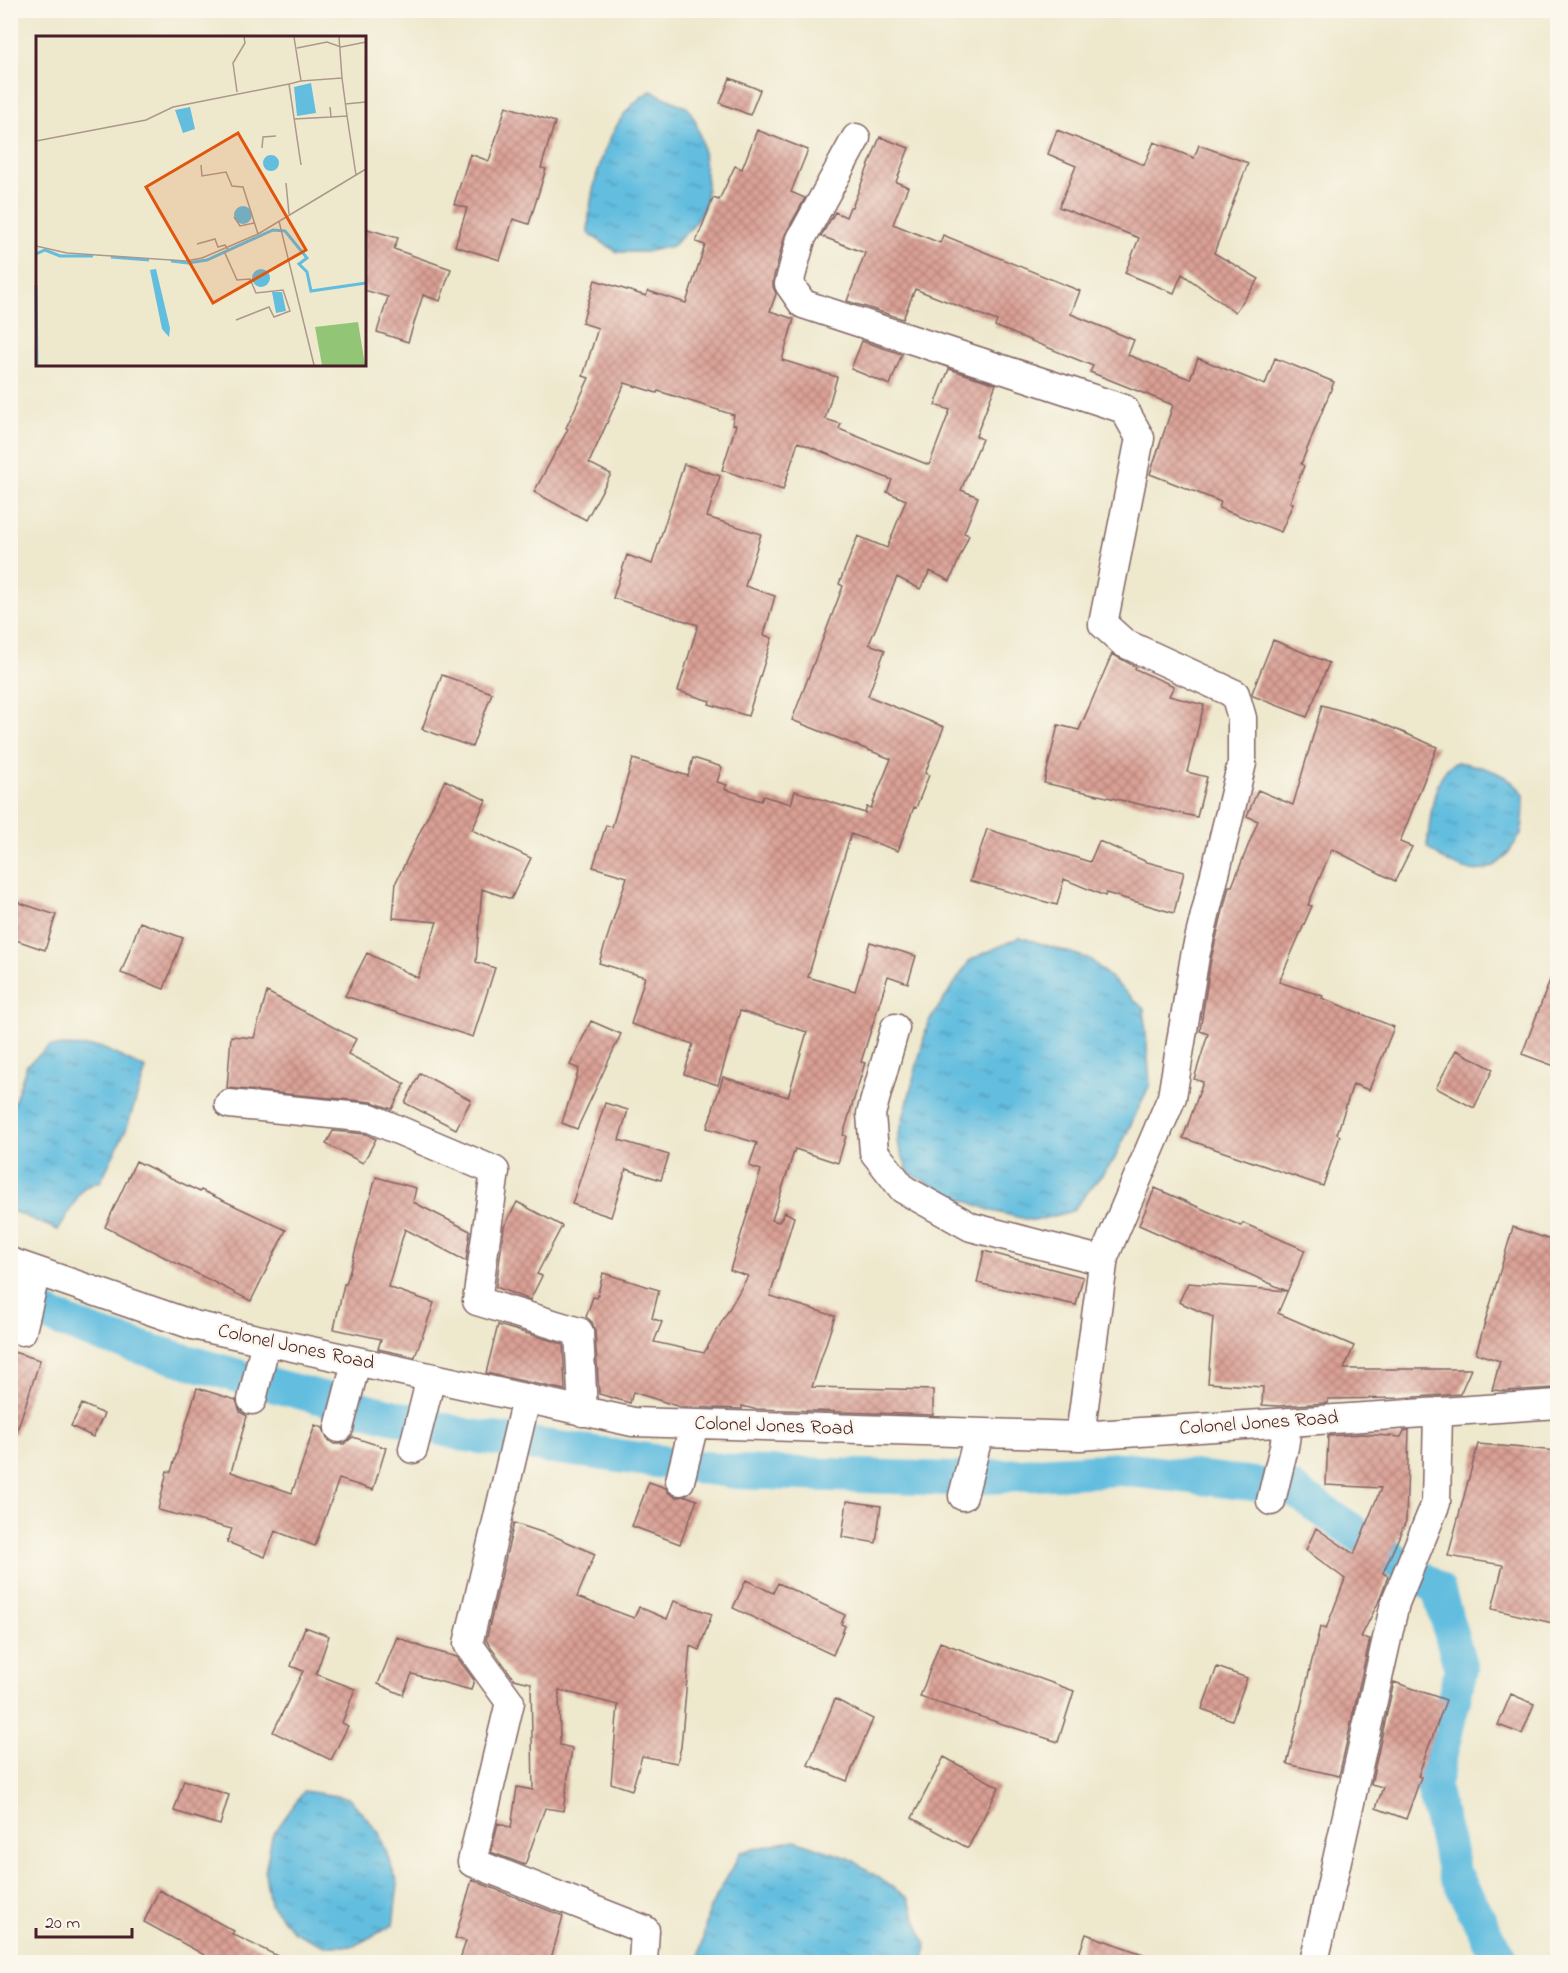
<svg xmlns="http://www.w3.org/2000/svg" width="1568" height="1973" viewBox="0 0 1568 1973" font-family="'Indie Flower',sans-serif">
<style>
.water{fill:url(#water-ripples);stroke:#566e85;stroke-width:1.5}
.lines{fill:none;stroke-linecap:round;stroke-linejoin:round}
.canal{stroke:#62bddf;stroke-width:34}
.building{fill:url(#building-cross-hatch)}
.minor-casing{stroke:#836564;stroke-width:31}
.minor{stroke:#fff;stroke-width:28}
.labels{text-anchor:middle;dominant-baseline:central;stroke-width:5;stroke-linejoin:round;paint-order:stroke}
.street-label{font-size:20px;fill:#4a1f2b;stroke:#fbf7ec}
.inset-river{fill:none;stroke:#62bddf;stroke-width:3}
.inset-road{fill:none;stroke:#ac988c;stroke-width:1.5}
.view{fill:#e0560e;fill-opacity:0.15;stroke:#e0560e;stroke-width:3}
.inset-edge{fill:none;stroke:#4a1f2b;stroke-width:3}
</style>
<defs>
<pattern id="water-ripples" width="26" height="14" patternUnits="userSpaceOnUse" patternTransform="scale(1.5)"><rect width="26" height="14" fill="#62bddf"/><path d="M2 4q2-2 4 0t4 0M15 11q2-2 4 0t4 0" fill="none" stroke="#5399b5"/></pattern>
<pattern id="building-cross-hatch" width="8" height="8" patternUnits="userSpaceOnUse" patternTransform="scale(1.5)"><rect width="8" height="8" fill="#daa095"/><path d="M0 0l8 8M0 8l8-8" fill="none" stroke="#b3827a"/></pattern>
</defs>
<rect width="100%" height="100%" fill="#fbf7ec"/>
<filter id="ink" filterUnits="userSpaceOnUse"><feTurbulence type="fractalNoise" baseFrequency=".0167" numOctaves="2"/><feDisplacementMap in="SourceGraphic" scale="12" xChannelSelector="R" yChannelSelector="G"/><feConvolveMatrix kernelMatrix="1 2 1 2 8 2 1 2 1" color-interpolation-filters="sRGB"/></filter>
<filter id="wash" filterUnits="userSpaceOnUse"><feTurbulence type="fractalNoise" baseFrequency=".008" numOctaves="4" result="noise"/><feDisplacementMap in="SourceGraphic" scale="24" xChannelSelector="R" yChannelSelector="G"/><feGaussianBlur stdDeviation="1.35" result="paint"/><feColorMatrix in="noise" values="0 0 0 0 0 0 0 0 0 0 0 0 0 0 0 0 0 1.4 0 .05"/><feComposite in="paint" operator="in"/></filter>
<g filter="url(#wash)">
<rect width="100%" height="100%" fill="#eee8cd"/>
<path class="water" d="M 651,91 L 688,108 L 695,120 L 702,143 L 707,184 L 706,201 L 702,211 L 692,227 L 672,246 L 646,252 L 617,252 L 588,233 C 589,188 608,113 651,91 Z
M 1457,762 C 1483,766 1509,773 1524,795 C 1524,807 1524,821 1521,833 C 1519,838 1514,844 1511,849 C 1487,885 1454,870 1427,847 C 1430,824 1432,770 1457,762 Z
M 1020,937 L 1090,959 L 1144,1009 L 1150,1084 L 1114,1160 L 1072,1211 L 1034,1221 L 992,1211 L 952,1195 L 909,1173 L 897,1142 L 928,1023 L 970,960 Z
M 50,1046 L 100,1047 L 146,1069 L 127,1127 L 101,1181 L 83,1188 L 58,1230 L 10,1210 L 11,1112 L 27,1065 Z
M 304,1791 L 349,1798 L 379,1833 L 398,1884 L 393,1925 L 354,1946 L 325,1946 L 294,1932 L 270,1904 L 265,1873 L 272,1836 Z
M 795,1840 L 851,1859 L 908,1898 L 926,1945 L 924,1962 L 698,1962 L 709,1910 L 741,1852 Z"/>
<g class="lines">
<path class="canal" d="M 10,1300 L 101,1336 L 245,1378 L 465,1435 L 736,1472 L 953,1479 L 1121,1469 L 1290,1488 L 1438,1589 L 1461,1669 L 1433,1787 L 1454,1873 L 1502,1962"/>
</g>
<g id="blocks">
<path class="building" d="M 730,78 L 760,90 L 750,115 L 720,103 Z
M 506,106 L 555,122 L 541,168 L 546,169 L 529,224 L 513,219 L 500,260 L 455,246 L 467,208 L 454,204 L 470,154 L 489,161 Z
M 757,130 L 808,150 L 791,192 L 805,198 L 785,235 L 773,280 L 773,287 L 776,294 L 770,311 L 794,319 L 782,360 L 837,377 L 825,419 L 841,424 L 839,429 L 929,465 L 950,410 L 935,405 L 949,369 L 996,384 L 976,436 L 982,439 L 961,490 L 978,497 L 964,533 L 969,535 L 950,581 L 930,571 L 920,589 L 897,577 L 869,644 L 885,650 L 868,696 L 944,727 L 925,773 L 929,775 L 916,808 L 914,807 L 898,851 L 851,834 L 808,977 L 855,991 L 870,942 L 916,956 L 908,983 L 888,976 L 861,1062 L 865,1063 L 843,1135 L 846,1136 L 838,1163 L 795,1149 L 772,1220 L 779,1222 L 785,1212 L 794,1217 L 770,1296 L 835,1316 L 812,1387 L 933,1390 L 933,1415 L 754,1409 L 742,1406 L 742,1409 L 680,1407 L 633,1392 L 630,1403 L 599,1394 L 595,1331 L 592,1322 L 586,1317 L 593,1297 L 597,1298 L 603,1273 L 659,1290 L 652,1318 L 662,1322 L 654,1342 L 704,1353 L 748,1276 L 730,1270 L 761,1170 L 749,1166 L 757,1143 L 707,1128 L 723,1077 L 788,1097 L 807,1032 L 740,1011 L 718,1085 L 684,1074 L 693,1044 L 631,1024 L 645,977 L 599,963 L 627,877 L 593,867 L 606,825 L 612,827 L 633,759 L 688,776 L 693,758 L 722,767 L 717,782 L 727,785 L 725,789 L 761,801 L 763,796 L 791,804 L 795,791 L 865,813 L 867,807 L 871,808 L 891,759 L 792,720 L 843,586 L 839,584 L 858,536 L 887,548 L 906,500 L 887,492 L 892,480 L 798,442 L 783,490 L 722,470 L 736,425 L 732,424 L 734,415 L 658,391 L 657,393 L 625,383 L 589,463 L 611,474 L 586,520 L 534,492 L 568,429 L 566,428 L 589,378 L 583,376 L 598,328 L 582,323 L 595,280 L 646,296 L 648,291 L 686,303 L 705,245 L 696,242 L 713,198 L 719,200 L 735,166 L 742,169 Z
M 1057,130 L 1144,165 L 1154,142 L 1194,158 L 1199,145 L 1248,163 L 1214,253 L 1259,279 L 1235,312 L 1182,274 L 1174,293 L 1125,273 L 1139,238 L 1059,207 L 1076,166 L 1048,154 Z
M 880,137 L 909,148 L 896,182 L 908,187 L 893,224 L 940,243 L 943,235 L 1080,291 L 1071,314 L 1134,340 L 1128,355 L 1190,379 L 1198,358 L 1265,385 L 1275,358 L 1334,382 L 1301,464 L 1304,466 L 1290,502 L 1293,503 L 1281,532 L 1219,508 L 1221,502 L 1150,474 L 1173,405 L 1090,372 L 1093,366 L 995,326 L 997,321 L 915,289 L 903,319 L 847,301 L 865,253 L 821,236 L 835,212 L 846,217 L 850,207 L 852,207 Z
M 364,228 L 398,238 L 394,249 L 451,269 L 440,301 L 423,295 L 408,342 L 377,332 L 388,297 L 364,290 Z
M 862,341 L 902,354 L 890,385 L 851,369 Z
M 684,464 L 720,476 L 707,517 L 761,534 L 745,586 L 775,596 L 764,635 L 772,638 L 748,716 L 709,704 L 710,701 L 678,691 L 698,625 L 613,598 L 627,555 L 652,564 Z
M 1273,640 L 1329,663 L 1307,717 L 1253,696 L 1252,693 Z
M 1112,654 L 1136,667 L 1135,669 L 1174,686 L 1169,696 L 1204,705 L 1187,772 L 1207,777 L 1197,817 L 1044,783 L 1058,725 L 1079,730 Z
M 442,675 L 492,693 L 472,747 L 422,729 Z
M 1322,705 L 1374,720 L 1437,747 L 1400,842 L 1412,847 L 1395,881 L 1332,849 L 1308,905 L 1312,906 L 1279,982 L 1323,996 L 1322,998 L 1394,1027 L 1369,1090 L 1353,1084 L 1337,1134 L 1340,1136 L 1323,1186 L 1183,1138 L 1203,1082 L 1194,1079 L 1208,1034 L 1200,1031 L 1211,959 L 1229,886 L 1232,886 L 1258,821 L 1247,816 L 1258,790 L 1293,805 Z
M 445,780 L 486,800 L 472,830 L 531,858 L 511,899 L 482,889 L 476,962 L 495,968 L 473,1037 L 345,996 L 367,953 L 418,978 L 437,922 L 393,918 L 396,882 Z
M 987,829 L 1090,862 L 1099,841 L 1147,862 L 1184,872 L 1174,913 L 1106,893 L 1105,896 L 1064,879 L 1057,905 L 970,881 Z
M 17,902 L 56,915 L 45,950 L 10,938 L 10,920 Z
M 140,922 L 183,938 L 164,989 L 121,973 Z
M 1555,967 L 1557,967 L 1557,1067 L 1522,1054 Z
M 267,992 L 356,1039 L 348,1054 L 405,1084 L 392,1109 L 372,1102 L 227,1088 L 231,1036 L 254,1038 Z
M 591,1021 L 621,1034 L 577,1129 L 562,1123 L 579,1069 L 570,1065 Z
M 1456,1050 L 1493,1069 L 1474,1108 L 1436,1088 Z
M 420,1073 L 471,1100 L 456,1129 L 405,1103 Z
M 605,1103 L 628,1110 L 619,1140 L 669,1155 L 661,1180 L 626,1169 L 611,1217 L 572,1204 Z
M 333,1131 L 366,1134 L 376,1139 L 363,1163 L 326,1144 Z
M 136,1161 L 200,1192 L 201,1190 L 286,1230 L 251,1301 L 105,1227 Z
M 376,1177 L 416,1188 L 413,1202 L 470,1231 L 466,1261 L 405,1229 L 388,1287 L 434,1303 L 415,1357 L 378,1349 L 381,1339 L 334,1329 L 344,1284 L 346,1284 Z
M 1155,1188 L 1241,1226 L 1243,1223 L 1305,1250 L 1278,1313 L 1354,1346 L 1344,1369 L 1471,1369 L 1460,1394 L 1401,1398 L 1328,1399 L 1328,1403 L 1278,1406 L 1262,1405 L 1263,1387 L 1208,1383 L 1213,1317 L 1179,1302 L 1188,1283 L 1287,1291 L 1139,1225 Z
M 517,1202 L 562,1226 L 537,1274 L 542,1276 L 530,1300 L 496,1287 L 504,1227 Z
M 1513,1227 L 1557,1242 L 1557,1388 L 1505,1391 L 1492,1390 L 1500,1361 L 1476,1353 Z
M 984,1251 L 1083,1277 L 1076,1305 L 977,1283 Z
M 498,1325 L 563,1344 L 565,1390 L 486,1373 Z
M 10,1351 L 40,1360 L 16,1434 L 10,1433 Z
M 197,1388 L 236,1400 L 240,1412 L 247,1416 L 231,1472 L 292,1493 L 315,1425 L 323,1428 L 327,1439 L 334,1444 L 344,1444 L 353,1437 L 386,1448 L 373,1490 L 339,1479 L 315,1546 L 275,1531 L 265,1557 L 227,1542 L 232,1529 L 158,1510 L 167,1471 L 171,1472 Z
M 82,1404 L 104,1414 L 93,1437 L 71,1426 Z
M 1409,1430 L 1406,1521 L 1383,1573 L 1388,1576 L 1378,1603 L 1361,1637 L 1370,1639 L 1339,1776 L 1287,1764 L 1320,1627 L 1326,1629 L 1345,1579 L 1306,1550 L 1316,1528 L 1354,1554 L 1381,1488 L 1326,1485 L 1328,1436 L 1363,1434 L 1401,1437 L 1404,1431 Z
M 1478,1444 L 1557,1451 L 1557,1624 L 1492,1609 L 1503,1565 L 1448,1556 Z
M 649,1482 L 666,1488 L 669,1493 L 676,1497 L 686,1496 L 697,1500 L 680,1544 L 632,1526 Z
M 847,1501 L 881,1506 L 876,1543 L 842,1537 Z
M 514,1523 L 556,1537 L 595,1554 L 577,1597 L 634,1618 L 639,1607 L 667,1619 L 674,1601 L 712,1614 L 699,1650 L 690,1646 L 681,1747 L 677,1763 L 642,1756 L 632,1790 L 611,1783 L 618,1705 L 559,1690 L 560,1745 L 572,1748 L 563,1811 L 545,1808 L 525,1865 L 491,1852 L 498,1823 L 511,1828 L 517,1787 L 533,1790 L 531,1683 L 514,1679 L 486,1640 Z
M 746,1580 L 773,1593 L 778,1583 L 845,1615 L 841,1624 L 845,1626 L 833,1655 L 733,1608 Z
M 305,1627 L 329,1636 L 316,1674 L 355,1689 L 342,1723 L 348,1726 L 331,1760 L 273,1732 L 303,1671 L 291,1666 Z
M 397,1637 L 424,1648 L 457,1657 L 474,1680 L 471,1690 L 412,1674 L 403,1695 L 378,1684 Z
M 940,1642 L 1074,1691 L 1058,1742 L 920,1697 Z
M 1217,1667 L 1247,1678 L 1232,1720 L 1202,1709 Z
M 1394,1682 L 1446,1700 L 1418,1776 L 1421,1777 L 1406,1819 L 1376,1808 L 1383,1787 L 1371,1784 Z
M 1511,1694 L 1534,1704 L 1522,1734 L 1498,1725 Z
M 835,1699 L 873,1719 L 847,1781 L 808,1765 Z
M 944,1757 L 999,1787 L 968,1848 L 912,1818 Z
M 184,1780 L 229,1795 L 220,1825 L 174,1811 Z
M 472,1880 L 563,1916 L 550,1962 L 459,1962 L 466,1941 L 455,1938 Z
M 159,1890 L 234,1931 L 232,1934 L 290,1962 L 217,1962 L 144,1922 Z
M 1086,1934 L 1157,1959 L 1156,1962 L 1092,1962 L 1078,1957 Z"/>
</g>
</g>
<g filter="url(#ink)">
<use href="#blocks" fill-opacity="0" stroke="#836564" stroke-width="1.5"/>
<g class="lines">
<defs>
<path id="minor" d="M 856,138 L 801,239 L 789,284 L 803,304 L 1124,409 L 1140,438 L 1103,624 L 1124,643 L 1235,694 L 1242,718 L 1242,763 L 1195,956 L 1172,1097 L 1104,1257 L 1080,1436
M 895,1028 L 871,1114 L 874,1152 L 903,1189 L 971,1227 L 1096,1259 L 1104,1257
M 229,1104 L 370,1118 L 495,1171 L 477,1301 L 579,1332 L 583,1412
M 10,1262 L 193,1325 L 633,1422 L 1080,1436 L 1558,1404
M 22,1331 L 36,1271
M 526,1399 L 468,1644 L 510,1702 L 472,1862 L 645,1930 L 643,1962
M 252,1400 L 266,1341
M 339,1428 L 353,1374 L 354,1361
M 413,1449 L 427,1394 L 429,1377
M 680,1481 L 694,1424
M 963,1496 L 979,1433
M 1271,1501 L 1284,1447 L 1288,1422
M 1314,1962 L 1395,1603 L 1436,1503 L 1438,1412"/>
</defs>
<use href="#minor" class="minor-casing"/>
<use href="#minor" class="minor"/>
</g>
</g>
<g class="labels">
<g class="street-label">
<text transform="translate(296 1348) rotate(12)">Colonel Jones Road</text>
<text transform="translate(1259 1424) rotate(-4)">Colonel Jones Road</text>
<text transform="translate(774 1427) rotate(2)">Colonel Jones Road</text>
</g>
</g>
<g transform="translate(36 36)">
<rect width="330" height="330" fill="#eee8cd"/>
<path d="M 322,286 L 329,329 L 286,329 L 279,291 Z" fill="#92c575"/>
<path d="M 275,47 L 280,77 L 261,80 L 258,51 ZM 154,71 L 159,93 L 147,97 L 139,74 ZM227 127a8 8 0 1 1 16 0a8 8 0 1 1-16 0ZM198 179a9 9 0 1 1 18 0a9 9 0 1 1-18 0ZM216 242a9 9 0 1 1 18 0a9 9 0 1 1-18 0ZM 120,233 L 134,292 L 133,301 L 126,293 L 115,239 L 114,234 ZM 236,256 L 246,256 L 250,275 L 240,277 Z" fill="#62bddf"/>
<path class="inset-river" d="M 0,218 L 9,214 L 24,220 L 57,220M 75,221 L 113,224M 135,225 L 152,227 L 171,224 L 237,194 L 249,195 L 271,222 L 263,228 L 271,236 L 275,255 L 330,247M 0,249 L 1,329"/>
<path class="inset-road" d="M 258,1 L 265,45 L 306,42 L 311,80M 303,1 L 306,42M 261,12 L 291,6 L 305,11 L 330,6M 201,56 L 197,27 L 209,7 L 208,1M 309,68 L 330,66M 294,71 L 295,81 L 311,80 L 320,139M 258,83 L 295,81M 0,105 L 110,84 L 137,71 L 253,48M 226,112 L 227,101 L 240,100M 165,129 L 166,140 L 190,136 L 196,150 L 207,151 L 222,198M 265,129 L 253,48 L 265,45M 250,147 L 253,178M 198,181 L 204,190 L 218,187M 243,185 L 278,329M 161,208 L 179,203 L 182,211 L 189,209 L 192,214M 0,210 L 31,217 L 150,225 L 166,222 L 222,198 L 330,133M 188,215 L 201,244 L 214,243 L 220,257 L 247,254 L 254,275 L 238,281 L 233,271 L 200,284"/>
<path class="view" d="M 202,97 L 270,214 L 177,267 L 110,151 Z"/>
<rect width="330" height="330" class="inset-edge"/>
</g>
<rect width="1568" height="1973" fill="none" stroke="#fbf7ec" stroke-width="36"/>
<path d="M36 1928v9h96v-9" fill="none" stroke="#4a1f2b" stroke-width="3"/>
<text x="45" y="1928" font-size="18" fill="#4a1f2b" stroke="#fbf7ec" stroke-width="4.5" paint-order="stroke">20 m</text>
</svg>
